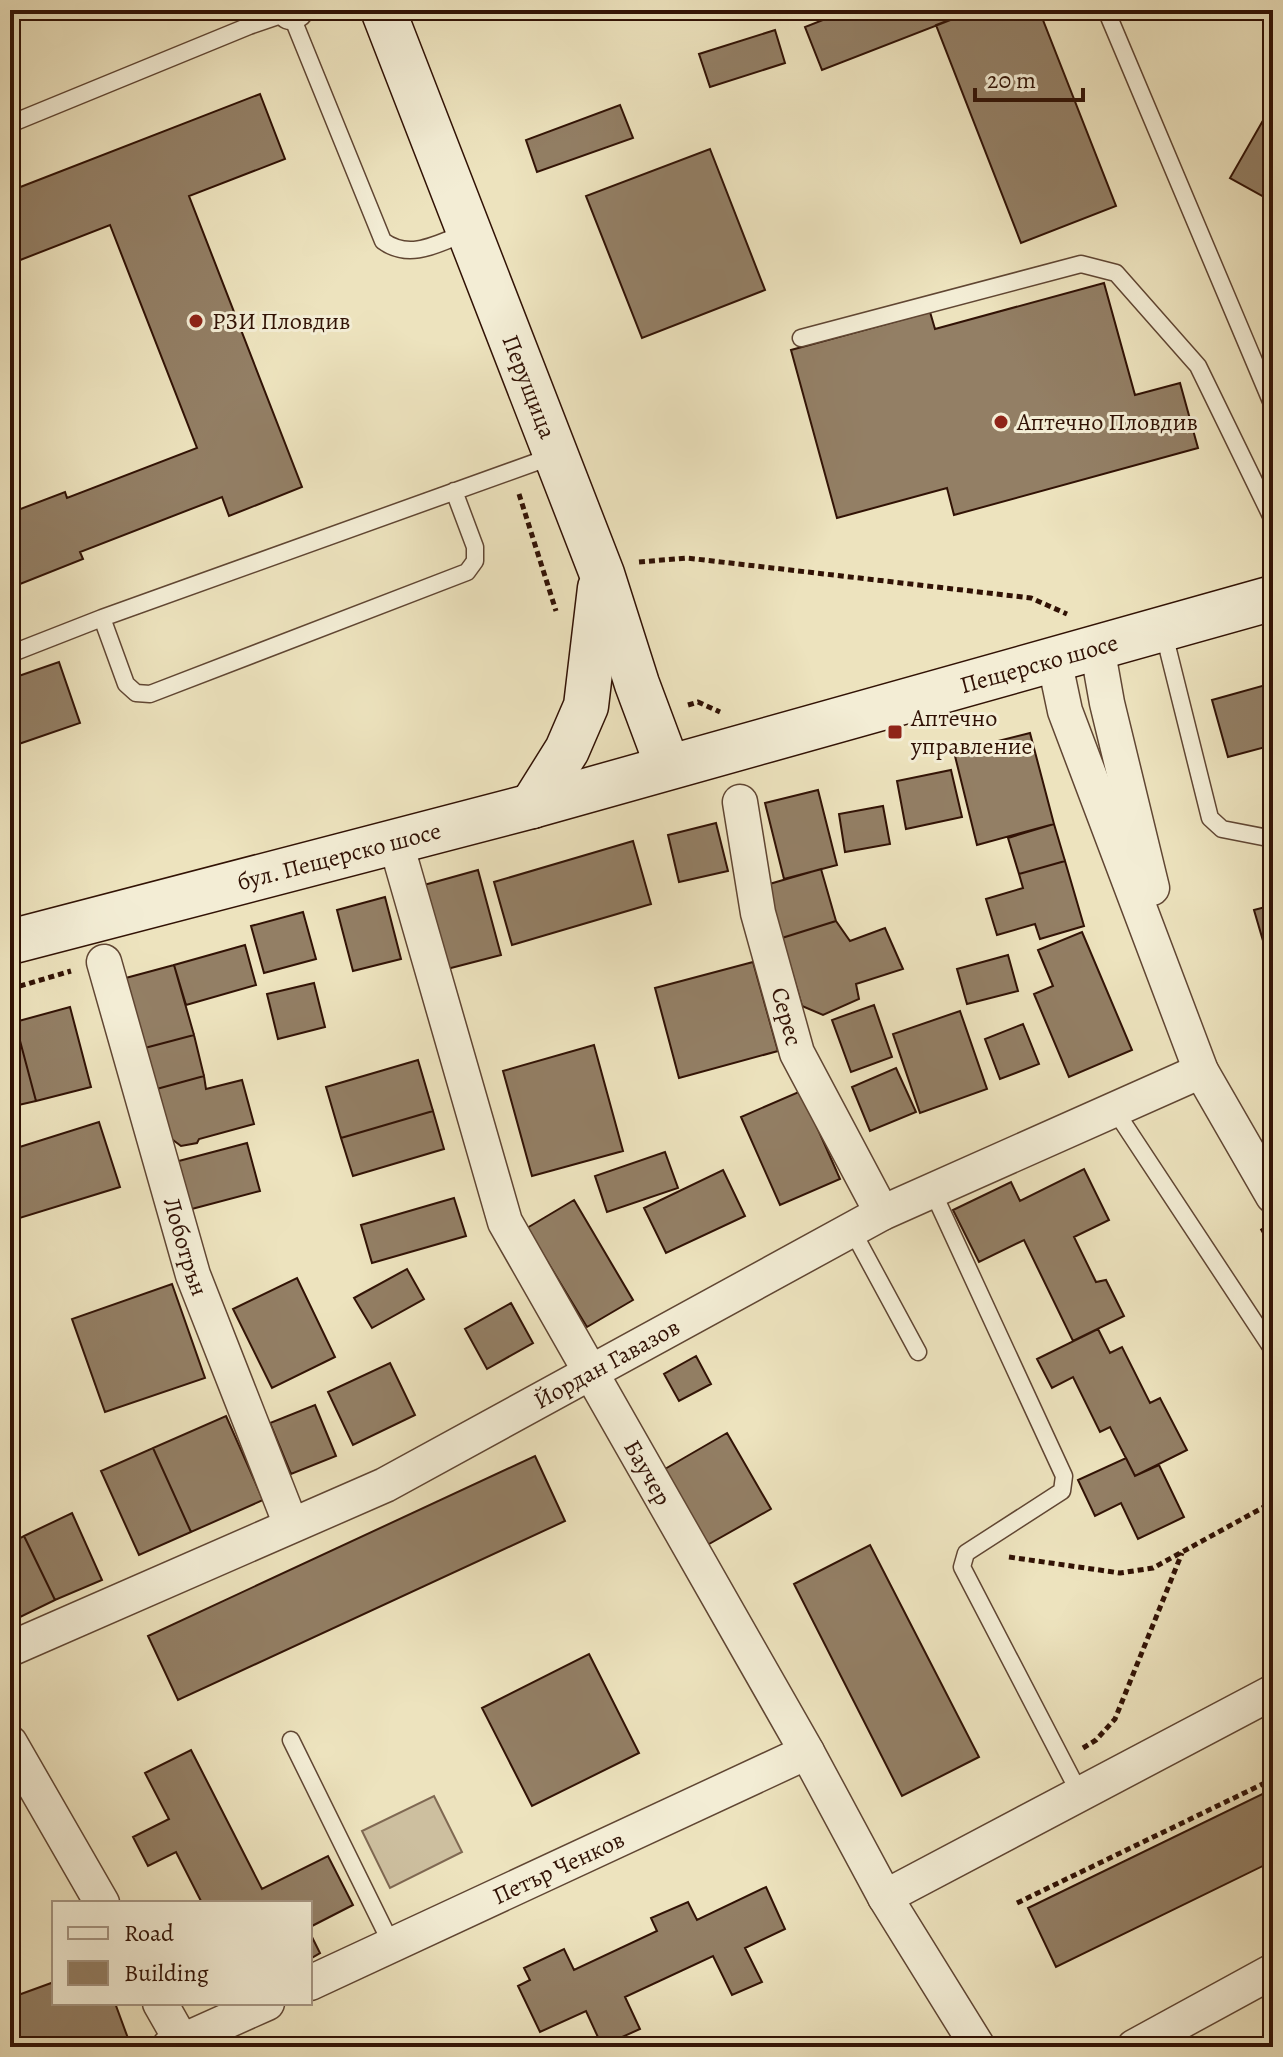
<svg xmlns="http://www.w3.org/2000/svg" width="1283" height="2057" viewBox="0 0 1283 2057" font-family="Alegreya,serif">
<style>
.green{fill:#cdbf9f;stroke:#7f6852;stroke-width:2}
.building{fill:#937f65;stroke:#311205;stroke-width:2}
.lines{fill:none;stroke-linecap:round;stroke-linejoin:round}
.lane-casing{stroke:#604633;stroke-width:19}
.street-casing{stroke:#604633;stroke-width:37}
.secondary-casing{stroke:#311205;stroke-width:47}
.path{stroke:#311205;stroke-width:5;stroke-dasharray:6 4;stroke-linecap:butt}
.lane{stroke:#f3edd5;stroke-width:16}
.street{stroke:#f3edd5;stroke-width:34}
.secondary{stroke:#f3edd5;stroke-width:44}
.poi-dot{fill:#8f2418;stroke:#f3edd5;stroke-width:3}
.labels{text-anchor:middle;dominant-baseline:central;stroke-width:6;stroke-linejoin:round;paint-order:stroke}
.poi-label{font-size:24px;fill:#311205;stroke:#f3edd5;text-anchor:start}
.street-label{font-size:24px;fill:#311205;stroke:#f3edd5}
</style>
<rect width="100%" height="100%" fill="#ede3be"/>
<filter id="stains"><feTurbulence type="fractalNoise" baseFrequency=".0025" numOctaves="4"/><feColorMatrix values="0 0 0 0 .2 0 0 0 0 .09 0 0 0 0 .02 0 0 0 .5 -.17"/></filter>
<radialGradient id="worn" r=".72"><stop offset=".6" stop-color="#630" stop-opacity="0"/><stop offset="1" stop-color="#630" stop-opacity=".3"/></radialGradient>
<path class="green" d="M 434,1796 L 462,1852 L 390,1888 L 362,1831 Z"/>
<path class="building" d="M 848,10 L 959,10 L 961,16 L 822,70 L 805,27 Z
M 975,10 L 1039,10 L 1116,206 L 1021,243 L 936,25 Z
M 775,30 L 785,63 L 710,87 L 699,54 Z
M 260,94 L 285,159 L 189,196 L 302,487 L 229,516 L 222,497 L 80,552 L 83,559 L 10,588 L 10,513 L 65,492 L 67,498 L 197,448 L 110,225 L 10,264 L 10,191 Z
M 1273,103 L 1273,202 L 1230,178 Z
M 620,105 L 633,138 L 537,172 L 526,140 Z
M 710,149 L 765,290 L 642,338 L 586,196 Z
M 1104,283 L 1135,395 L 1180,383 L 1198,448 L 954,515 L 947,488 L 837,518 L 791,350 L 930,312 L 935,329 Z
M 59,662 L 80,723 L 10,747 L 10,679 Z
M 1273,683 L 1273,745 L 1228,757 L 1212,700 Z
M 1030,733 L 1054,824 L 977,845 L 954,752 Z
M 951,770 L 962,817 L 906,829 L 897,781 Z
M 818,790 L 837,865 L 784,879 L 765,803 Z
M 883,806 L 890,844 L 845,852 L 839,814 Z
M 716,823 L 728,871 L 679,882 L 668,835 Z
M 1054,824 L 1065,861 L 1019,874 L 1008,838 Z
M 633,841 L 651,904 L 512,945 L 494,882 Z
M 1065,861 L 1084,926 L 1040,939 L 1035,924 L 997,935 L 986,899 L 1023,888 L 1019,874 Z
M 821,869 L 836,921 L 782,938 L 766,885 Z
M 478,870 L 501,955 L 447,969 L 424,885 Z
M 385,897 L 401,959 L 353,971 L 337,910 Z
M 1273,905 L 1273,975 L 1254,910 Z
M 303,912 L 316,959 L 264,973 L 251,926 Z
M 836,921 L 850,941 L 885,928 L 903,969 L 856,984 L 859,999 L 823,1015 L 802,1006 L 782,938 Z
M 1082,932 L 1132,1050 L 1069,1077 L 1034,994 L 1053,986 L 1038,950 Z
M 245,945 L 256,985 L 186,1005 L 174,965 Z
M 1008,955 L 1018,991 L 967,1004 L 957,969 Z
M 753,962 L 778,1051 L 679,1078 L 655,988 Z
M 174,965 L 194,1035 L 141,1049 L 122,979 Z
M 314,983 L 325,1027 L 278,1039 L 267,994 Z
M 874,1005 L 892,1057 L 851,1072 L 832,1020 Z
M 70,1007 L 91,1087 L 36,1101 L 15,1022 Z
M 960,1011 L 987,1089 L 920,1113 L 893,1034 Z
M 15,1022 L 36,1101 L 10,1107 L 10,1023 Z
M 1023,1024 L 1039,1064 L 1000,1079 L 985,1039 Z
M 194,1035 L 204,1076 L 153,1090 L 141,1049 Z
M 594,1045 L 623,1151 L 532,1176 L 503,1071 Z
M 418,1060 L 433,1111 L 341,1138 L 326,1087 Z
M 896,1068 L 916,1112 L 870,1131 L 852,1087 Z
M 204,1076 L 206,1089 L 242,1080 L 254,1124 L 199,1139 L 197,1143 L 181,1146 L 165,1134 L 153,1090 Z
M 801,1091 L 840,1179 L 780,1205 L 741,1117 Z
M 433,1111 L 444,1149 L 353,1176 L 341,1138 Z
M 99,1122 L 120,1187 L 10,1221 L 10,1150 Z
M 247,1143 L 260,1191 L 188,1210 L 175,1162 Z
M 665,1152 L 678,1188 L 607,1212 L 595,1176 Z
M 1084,1169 L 1109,1220 L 1074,1237 L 1096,1282 L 1106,1280 L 1124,1316 L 1073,1341 L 1024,1240 L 979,1262 L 953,1210 L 1011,1182 L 1020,1201 Z
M 723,1170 L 745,1216 L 666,1253 L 644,1208 Z
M 454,1198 L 466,1236 L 372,1263 L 361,1225 Z
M 574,1200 L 633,1300 L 587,1327 L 527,1228 Z
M 407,1269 L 424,1299 L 372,1328 L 354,1298 Z
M 297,1278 L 335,1357 L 272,1388 L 233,1309 Z
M 172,1284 L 205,1378 L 105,1412 L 72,1319 Z
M 511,1303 L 533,1343 L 487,1369 L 465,1329 Z
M 1098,1329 L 1110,1353 L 1122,1347 L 1150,1403 L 1160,1398 L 1187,1450 L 1135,1476 L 1110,1427 L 1100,1432 L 1073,1377 L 1052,1388 L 1037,1359 Z
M 696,1356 L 711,1384 L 679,1401 L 664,1374 Z
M 390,1363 L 415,1415 L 353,1445 L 328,1392 Z
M 315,1405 L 336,1456 L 291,1474 L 270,1423 Z
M 226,1416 L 263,1500 L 191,1532 L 153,1448 Z
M 727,1433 L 771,1509 L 702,1548 L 658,1473 Z
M 153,1448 L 191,1532 L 139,1555 L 101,1471 Z
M 535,1456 L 565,1521 L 178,1700 L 148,1636 Z
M 1126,1458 L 1135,1476 L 1159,1465 L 1184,1517 L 1138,1539 L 1121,1503 L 1095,1516 L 1078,1480 Z
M 72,1513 L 102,1580 L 55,1600 L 24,1536 Z
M 24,1536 L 55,1600 L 10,1622 L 10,1543 Z
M 870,1545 L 979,1757 L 902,1796 L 794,1584 Z
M 589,1654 L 639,1753 L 532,1806 L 482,1708 Z
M 191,1750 L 262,1889 L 328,1856 L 353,1905 L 310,1927 L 310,1903 L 202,1903 L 176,1852 L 148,1866 L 133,1837 L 169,1819 L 145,1773 Z
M 1273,1789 L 1273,1861 L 1056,1967 L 1028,1908 Z
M 766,1887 L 785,1929 L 745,1948 L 762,1982 L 732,1995 L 713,1956 L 625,1997 L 640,2029 L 602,2046 L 586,2011 L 540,2032 L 518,1986 L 530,1980 L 524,1968 L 564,1949 L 574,1970 L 657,1931 L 651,1918 L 688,1902 L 697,1920 Z
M 310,1933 L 320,1953 L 310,1959 Z
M 54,1982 L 54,2003 L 115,2003 L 129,2041 L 112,2047 L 10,2047 L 10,1998 Z"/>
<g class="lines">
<defs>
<path id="lane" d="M 1106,10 L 1273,406
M 10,124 L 249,26 L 290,12 L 383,241 C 410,261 439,243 467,232
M 801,338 L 1081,264 L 1116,273 L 1198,366 L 1273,520
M 102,618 L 126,684 L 136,693 L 150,694 L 467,572 L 475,561 L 475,547 L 454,491
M 1163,630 L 1210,818 L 1222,829 L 1273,839
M 10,654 L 102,618 L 553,456
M 1114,1109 L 1273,1350
M 932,1190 L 1064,1476 L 1062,1491 L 966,1553 L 962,1567 L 1080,1794
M 852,1230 L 918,1352
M 291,1740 L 392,1945"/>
<g id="street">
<path d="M 289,10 L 290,12 L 296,10"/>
<path d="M 1097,647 L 1107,703 L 1152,888"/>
<path d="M 1054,659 L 1065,711 L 1201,1071 L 1273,1196"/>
<path id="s1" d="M 740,802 L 758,913 L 797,1053 L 882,1213"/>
<path id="s2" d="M 401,861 L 505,1222 L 807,1752 L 885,1897 L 978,2047"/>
<path id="s3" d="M 104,962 L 193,1275 L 291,1525"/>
<path id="s4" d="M 10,1649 L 385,1485 L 882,1213 L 1201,1071"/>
<path d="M 10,1743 L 102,1903"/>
<path d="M 885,1897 L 1273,1692"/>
<path id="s5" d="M 310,1983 L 807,1752"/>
<path d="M 160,2003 L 185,2047"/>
<path d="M 169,2047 L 267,2003"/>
<path d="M 1134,2047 L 1273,1971"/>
</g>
<g id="secondary">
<path id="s6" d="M 383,10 L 602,574 L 637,684 L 668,767"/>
<path d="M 532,806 L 567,750 L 586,706 L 600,588"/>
<path id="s7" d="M 10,942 L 532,806 L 1273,598"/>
</g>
</defs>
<use href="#lane" class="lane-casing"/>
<use href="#street" class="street-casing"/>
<use href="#secondary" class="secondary-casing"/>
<path class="path" d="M 519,494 L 556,611
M 639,562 L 687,558 L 1031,598 L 1067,614
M 688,705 L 698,702 L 720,712
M 10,989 L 71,971
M 1262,1228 L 1273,1248
M 1009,1557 L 1120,1573 L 1153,1568 L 1273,1502
M 1083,1748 L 1096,1740 L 1115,1719 L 1182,1553
M 1017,1903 L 1273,1779"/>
<use href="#lane" class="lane"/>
<use href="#street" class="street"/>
<use href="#secondary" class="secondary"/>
</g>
<g class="poi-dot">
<circle cx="196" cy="321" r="8"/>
<circle cx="1001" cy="422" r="8"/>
<rect x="887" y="724" width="16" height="16" rx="4"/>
</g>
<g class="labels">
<g class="poi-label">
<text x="212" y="321">РЗИ Пловдив</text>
<text x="1017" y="422">Аптечно Пловдив</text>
<text x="911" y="718">Аптечно<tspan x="911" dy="28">управление</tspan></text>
</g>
<g class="street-label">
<text stroke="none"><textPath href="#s6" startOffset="404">Перущица</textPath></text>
<text stroke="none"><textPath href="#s7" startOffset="1066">Пещерско шосе</textPath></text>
<text stroke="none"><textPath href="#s7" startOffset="340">бул. Пещерско шосе</textPath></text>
<text stroke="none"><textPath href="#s1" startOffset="220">Серес</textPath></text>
<text stroke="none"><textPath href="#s3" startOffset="296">Лоботрън</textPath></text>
<text stroke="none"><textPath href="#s4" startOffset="662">Йордан Гавазов</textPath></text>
<text stroke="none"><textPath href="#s2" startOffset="664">Баучер</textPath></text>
<text stroke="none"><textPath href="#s5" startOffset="274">Петър Ченков</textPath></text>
</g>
</g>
<rect width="1283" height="2057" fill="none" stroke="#ede3be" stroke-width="40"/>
<rect x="12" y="12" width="1259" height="2033" fill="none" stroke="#311205" stroke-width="4"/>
<rect x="20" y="20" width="1243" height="2017" fill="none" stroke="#311205" stroke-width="2"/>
<rect x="52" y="1901" width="260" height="104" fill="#f3edd5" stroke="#a59582" stroke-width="2"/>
<rect x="68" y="1927" width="40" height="12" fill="#f3edd5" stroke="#a59582" stroke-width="2"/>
<text x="124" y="1941" font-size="24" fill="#311205">Road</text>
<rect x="68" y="1961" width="40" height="24" fill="#937f65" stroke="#a59582" stroke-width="2"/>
<text x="124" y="1981" font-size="24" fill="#311205">Building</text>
<path d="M975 88v12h108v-12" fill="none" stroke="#311205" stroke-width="4"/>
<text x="987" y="88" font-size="24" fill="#311205" stroke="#f3edd5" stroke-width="6" paint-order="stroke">20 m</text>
<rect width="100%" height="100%" filter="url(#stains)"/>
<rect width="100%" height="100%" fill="url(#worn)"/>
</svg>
